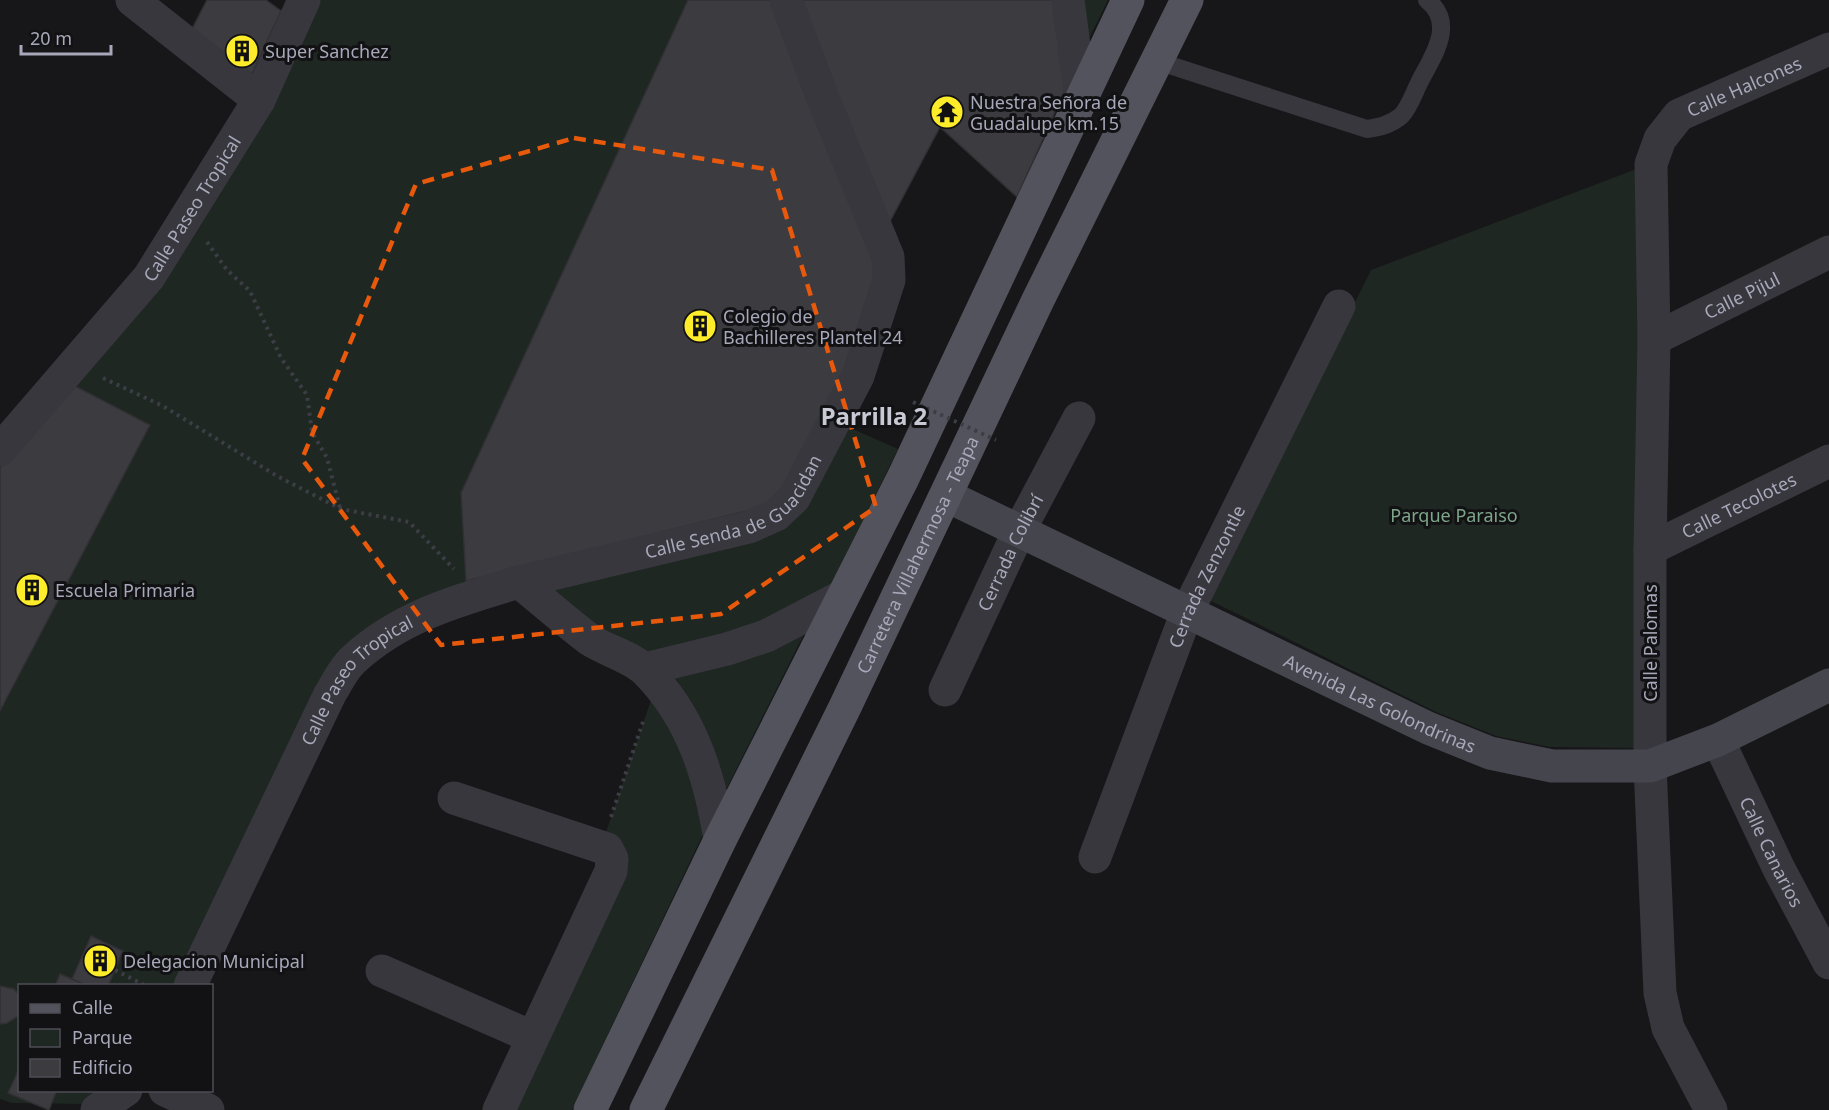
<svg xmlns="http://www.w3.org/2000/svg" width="1829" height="1110" font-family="'Noto Sans',sans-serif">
	<rect width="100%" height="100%" fill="#171618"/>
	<path fill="#1e2721" d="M318 0H688L461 493 466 581 368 631 174 985 20 986V1090L103 1091 83 1104 12 1103 0 1099V711L149 425 71 384Z
		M1077 0H1108L1085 47Z
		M1639 168 1638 748 1550 747 1496 736 1436 712 1207 599 1371 270Z
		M844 425 898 449 827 595 764 625 646 657 596 630 544 587Z
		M807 628 724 794 664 676Z
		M652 697 671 719 706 828 572 1110H511L622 875 605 835Z"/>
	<path fill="#3c3b40" stroke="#313034" stroke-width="1.5" d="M207 0H266L281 11 252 74 192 29Z
		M688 0H776L875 258 877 279 847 372 782 490 770 505 466 581 461 493Z
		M798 0H1057L1068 83 1017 197 940 127 887 227Z
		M71 384 150 425 0 711V468Z
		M91 936 123 951 108 986H88L72 979Z
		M60 974 72 979 88 986H55Z
		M0 986 14 989 20 996V1015L7 1023 0 1024Z
		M20 1067V1090H57L49 1110 8 1093Z"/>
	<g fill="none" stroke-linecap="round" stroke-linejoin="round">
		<path stroke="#3d3d45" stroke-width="4" stroke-dasharray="3 4.5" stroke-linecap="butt" d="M207 242 227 270 250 291 281 358 307 395 312 432 327 458 340 508
			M103 378 163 406 277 476 341 509 409 522 454 569
			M611 817 644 719
			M115 970 146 986"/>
		<path stroke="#38373e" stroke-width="18" d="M1157 61 1367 129C1380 127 1390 125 1401 116 1409 108 1414 93 1419 83 1432 57 1457 24 1427 0"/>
		<g stroke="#38373e" stroke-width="33">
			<path d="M132 0 259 100"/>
			<path d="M1068 0 1081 99"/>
			<path id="s1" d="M1654 339 1829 252"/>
			<path id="s2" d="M0 450 149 277 259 100 304 0"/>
			<path id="s3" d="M1650 549 1829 461"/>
			<path id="s4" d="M519 582 749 527 776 515 794 498 858 376 889 280 888 257 822 96 786 0"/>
			<path d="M645 669 727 649 766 636 843 596"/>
			<path id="s5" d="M945 690 1019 531 1079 418"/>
			<path id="s6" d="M1718 740 1779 869 1829 963"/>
			<path d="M454 798 607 849 612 859 611 871 499 1110"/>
			<path id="s7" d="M1095 857 1187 612 1339 306"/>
			<path d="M382 971 532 1037"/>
			<path id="s8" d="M190 986 330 694C337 683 343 669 353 660 400 616 459 600 519 582 543 601 566 622 590 640 607 651 632 657 646 671 692 717 710 777 720 840"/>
			<path d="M165 1090 208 1110"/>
			<path d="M97 1110 126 1090"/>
			<path id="s9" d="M1711 1110 1668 1028 1660 993 1650 766V549L1654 339 1651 164 1660 139 1679 115 1829 49"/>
		</g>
		<path stroke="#45454e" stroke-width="33" id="s10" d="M947 496 1428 728 1490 753 1552 766H1650L1718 740 1829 685"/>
		<g stroke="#53535d" stroke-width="33">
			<path d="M590 1110 720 840 903 478 1128 0"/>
			<path id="s11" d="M646 1110 845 707 1038 300 1187 0"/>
		</g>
		<path stroke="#3d3d45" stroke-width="4" stroke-dasharray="3 4.5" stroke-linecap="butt" d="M913 402 996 440"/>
	</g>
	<path fill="none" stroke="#e8590c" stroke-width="4.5" stroke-dasharray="12 8" stroke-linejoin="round" d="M574 138 772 170 876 507 721 614 441 645 302 459 416 184Z"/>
	<defs>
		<g id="building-disc" transform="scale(1.725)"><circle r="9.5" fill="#fdec2a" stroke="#121113"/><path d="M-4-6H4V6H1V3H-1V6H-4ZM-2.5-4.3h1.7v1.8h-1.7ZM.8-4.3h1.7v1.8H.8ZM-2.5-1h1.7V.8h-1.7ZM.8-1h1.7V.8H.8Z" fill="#111"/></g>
		<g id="temple-disc" transform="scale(1.725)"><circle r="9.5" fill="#fdec2a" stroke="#121113"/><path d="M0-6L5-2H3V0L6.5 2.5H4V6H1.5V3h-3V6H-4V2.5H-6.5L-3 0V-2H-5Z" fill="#111"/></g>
	</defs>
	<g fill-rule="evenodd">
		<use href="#building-disc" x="242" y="51"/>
		<use href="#temple-disc" x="947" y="112"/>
		<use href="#building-disc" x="700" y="326"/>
		<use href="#building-disc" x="32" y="590"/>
		<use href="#building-disc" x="100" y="961"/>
	</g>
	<g text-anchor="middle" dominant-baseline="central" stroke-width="6" stroke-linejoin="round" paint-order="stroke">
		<g font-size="18" fill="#a7a8b9" stroke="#121113" text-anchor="start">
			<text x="265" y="51">Super Sanchez</text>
			<text x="970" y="102">Nuestra Señora de<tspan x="970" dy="21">Guadalupe km.15</tspan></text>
			<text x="723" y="316">Colegio de<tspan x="723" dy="21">Bachilleres Plantel 24</tspan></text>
			<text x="55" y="590">Escuela Primaria</text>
			<text x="123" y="961">Delegacion Municipal</text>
		</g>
		<g font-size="18" fill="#a7a8b9" stroke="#121113">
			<text stroke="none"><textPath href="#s9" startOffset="1086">Calle Halcones</textPath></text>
			<text stroke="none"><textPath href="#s2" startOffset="309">Calle Paseo Tropical</textPath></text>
			<text stroke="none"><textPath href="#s1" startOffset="98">Calle Pijul</textPath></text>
			<text stroke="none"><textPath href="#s4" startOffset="234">Calle Senda de Guacidan</textPath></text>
			<text stroke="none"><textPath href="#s3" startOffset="99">Calle Tecolotes</textPath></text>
			<text stroke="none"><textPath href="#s5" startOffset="152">Cerrada Colibrí</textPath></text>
			<text stroke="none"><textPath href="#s11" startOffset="618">Carretera Villahermosa - Teapa</textPath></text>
			<text stroke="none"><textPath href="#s7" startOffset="302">Cerrada Zenzontle</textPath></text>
			<text transform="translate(1650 643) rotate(-90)">Calle Palomas</text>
			<text stroke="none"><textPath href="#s8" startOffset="352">Calle Paseo Tropical</textPath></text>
			<text stroke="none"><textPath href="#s10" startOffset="480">Avenida Las Golondrinas</textPath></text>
			<text stroke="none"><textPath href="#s6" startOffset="124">Calle Canarios</textPath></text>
		</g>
		<g font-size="18" fill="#7da58a" stroke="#121113">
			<text x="1454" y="515">Parque Paraiso</text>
		</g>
		<g font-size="24" font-weight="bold" fill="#c9c9d5" stroke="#121113">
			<text x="874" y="415">Parrilla 2</text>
		</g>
	</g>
	<rect x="18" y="984" width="195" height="108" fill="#121113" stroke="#4e4d55" stroke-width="1.5"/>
	<rect x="30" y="1004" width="30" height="9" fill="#53535d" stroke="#4e4d55" stroke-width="1.5"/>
	<text x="72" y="1014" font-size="18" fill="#a7a8b9">Calle</text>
	<rect x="30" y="1029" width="30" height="18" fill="#1e2721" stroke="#4e4d55" stroke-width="1.5"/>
	<text x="72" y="1044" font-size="18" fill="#a7a8b9">Parque</text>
	<rect x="30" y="1059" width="30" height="18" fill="#3c3b40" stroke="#4e4d55" stroke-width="1.5"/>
	<text x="72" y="1074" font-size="18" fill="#a7a8b9">Edificio</text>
	<path d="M21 45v9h90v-9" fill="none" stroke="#a7a8b9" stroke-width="3"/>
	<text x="30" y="45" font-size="18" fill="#a7a8b9" stroke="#121113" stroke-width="4.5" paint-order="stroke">20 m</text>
</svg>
